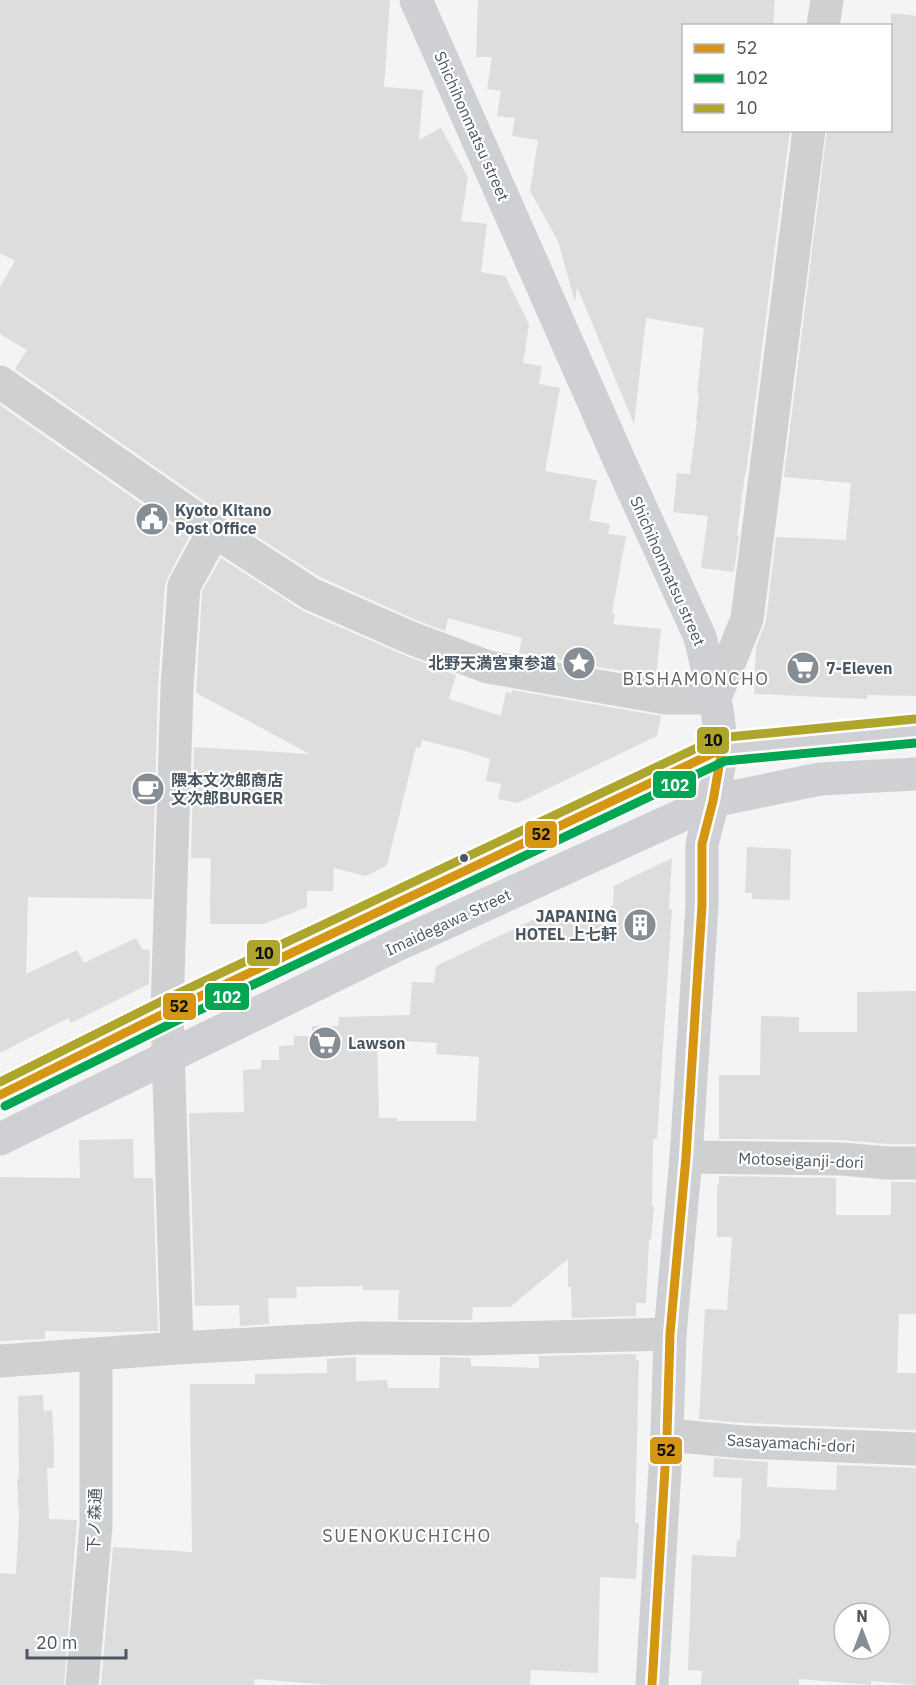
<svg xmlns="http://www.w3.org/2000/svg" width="916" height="1685" font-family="'IBM Plex Sans','Noto Sans JP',sans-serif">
	<rect width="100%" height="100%" fill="#f4f4f4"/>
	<path fill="#ddddde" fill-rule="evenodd" d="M0 0H390L384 87 423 90 419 140 441 128 468 177 461 221 487 224 481 272 505 276 529 324 523 363 542 366 539 384 560 388 545 471 597 480 589 520 610 524 608 534 626 536 612 613 615 614 613 624 661 629 656 677 519 653 522 638 448 618 445 631 418 621 320 577 224 515 15 369 27 350 0 334V287L15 261 0 253Z
		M478 0H775L773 26H684V130H790L746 474H745L737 535H739L734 572 701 568 708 516 673 512 677 473 690 474 697 419H696L699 393H697L704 328 646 318 634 424 577 287 575 302 558 241 530 191 538 140 512 136 515 118 497 116 501 91 487 89 492 57H476Z
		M891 13 916 16V696L867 695V699L754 694 756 647 766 621 776 537 846 540 851 483 784 477 827 130H891Z
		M0 405 189 537 168 577 165 585 158 687 152 899 28 897 26 974 77 950 84 963 136 938 142 949 150 950 149 984 71 1023 68 1018 0 1053Z
		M221 558 303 611 404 655 456 675 449 699 501 716 506 692 512 693V690L661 716 657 736 518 803 498 799 501 784 486 781 490 759 462 750 422 740 420 748 416 747 387 865 366 876 334 868 333 891H307V907L264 924H210V901L212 900H210L211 858H191L194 747 310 754 196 693 202 591Z
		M747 847 791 849 790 900 752 899V893H745Z
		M672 858 669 909H672L657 1139H653L652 1206H654L651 1240H649L646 1303H636V1316L572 1318 571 1287H568V1259L510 1307H473L472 1320H398L399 1290H363V1286L296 1287 297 1298H268L269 1324 240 1326 239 1305 195 1306 189 1113 244 1112 243 1070 261 1069V1060H279V1046L294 1045V1036H312V1026H338L339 1017 410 1015 412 982 434 983 436 966 549 912 611 916V905L613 906 614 886ZM377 1039 437 1043 436 1054 479 1057 476 1121H397V1118H379Z
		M916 991V1144H888L842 1140 719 1139V1075H760L761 1016 799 1017V1032H857V992Z
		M133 1139 134 1178H153L158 1331 114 1332 45 1331V1339L0 1341V1177L80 1178 79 1140Z
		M719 1176 836 1178V1215H891V1182H916V1314H899L897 1373H916V1430L744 1423 699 1419 705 1309 727 1310 732 1237H717V1185H719Z
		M636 1354V1360H639L635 1522 639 1523 636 1579 600 1577 598 1673 531 1670 530 1685H330L255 1679 254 1685H101L113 1547 192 1552 190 1384H255V1374L327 1373V1359L356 1357V1381L387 1380 388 1388H439L440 1357 471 1358V1366L539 1368V1356Z
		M43 1395 44 1411 52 1410 54 1445V1468H47L49 1519 77 1520 64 1685H0V1573L16 1574 19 1515 17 1479H19L18 1396Z
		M714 1458 768 1462 767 1487 836 1490 837 1465 916 1468V1685L871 1681V1685L799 1679V1685H701L702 1671 688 1670 692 1555 736 1557 737 1539 740 1540 742 1478 713 1477ZM844 1613H880V1649H844Z"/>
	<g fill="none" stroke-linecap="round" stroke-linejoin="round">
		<path stroke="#ced0d2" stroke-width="33" d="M823 26 827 0
			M0 382 214 531 311 594 411 638 488 667 666 698H715L747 619 809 130
			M686 1157 842 1159 887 1163H916
			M177 1348 167 1012 177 688 184 586 214 531
			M0 1361 177 1348 359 1338 469 1339 670 1334
			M667 1435 743 1442 916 1449
			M82 1685 96 1525V1354"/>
		<path stroke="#ced0d4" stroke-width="33" d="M416 0 620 462 700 637 717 709 722 749 713 801 702 844V905L686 1157 670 1334 667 1435 652 1685
			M0 1095 167 1012 722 749 916 731
			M0 1139 397 945 713 801 820 779 916 774"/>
		<g stroke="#fff" stroke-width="14">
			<path id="bus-1" d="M0 1095 167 1012 722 749
				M652 1685 667 1435 670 1334 686 1157 702 905V844L713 801 722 749"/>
		</g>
		<g stroke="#fff" stroke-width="14">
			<path id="bus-2" d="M5 1106 172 1023 725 761 916 743"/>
		</g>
		<g stroke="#fff" stroke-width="14">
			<path id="bus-3" d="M0 1082 162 1001 718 738 915 719"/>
		</g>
		<use href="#bus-1" stroke="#d49613" stroke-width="9"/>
		<use href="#bus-2" stroke="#00a651" stroke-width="9"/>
		<use href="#bus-3" stroke="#aea52c" stroke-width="9"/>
	</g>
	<defs>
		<g id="civic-disc" transform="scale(1.725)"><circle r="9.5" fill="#868d94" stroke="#fff"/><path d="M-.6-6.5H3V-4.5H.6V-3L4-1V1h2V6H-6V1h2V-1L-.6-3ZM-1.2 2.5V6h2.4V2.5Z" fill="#fff"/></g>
		<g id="sight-disc" transform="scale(1.725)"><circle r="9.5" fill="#868d94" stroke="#fff"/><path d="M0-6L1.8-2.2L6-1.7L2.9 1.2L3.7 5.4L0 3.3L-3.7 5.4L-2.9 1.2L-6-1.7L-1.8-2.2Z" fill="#fff"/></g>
		<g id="supermarket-disc" transform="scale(1.725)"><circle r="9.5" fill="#868d94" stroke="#fff"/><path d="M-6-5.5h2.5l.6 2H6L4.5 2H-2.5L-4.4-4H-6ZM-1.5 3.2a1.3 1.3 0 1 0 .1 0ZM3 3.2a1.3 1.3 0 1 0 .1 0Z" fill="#fff"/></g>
		<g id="cafe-disc" transform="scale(1.725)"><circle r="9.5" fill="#868d94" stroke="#fff"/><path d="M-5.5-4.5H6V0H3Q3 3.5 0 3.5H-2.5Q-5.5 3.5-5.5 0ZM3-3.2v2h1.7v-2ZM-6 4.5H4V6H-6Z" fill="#fff"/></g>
		<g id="building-disc" transform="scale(1.725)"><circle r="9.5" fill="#868d94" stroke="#fff"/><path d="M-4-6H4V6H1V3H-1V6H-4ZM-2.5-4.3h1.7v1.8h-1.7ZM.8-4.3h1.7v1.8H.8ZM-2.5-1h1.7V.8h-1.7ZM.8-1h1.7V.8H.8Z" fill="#fff"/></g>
	</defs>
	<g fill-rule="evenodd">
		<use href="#civic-disc" x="152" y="519"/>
		<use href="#sight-disc" x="579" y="663"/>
		<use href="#supermarket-disc" x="803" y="668"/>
		<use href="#cafe-disc" x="148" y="789"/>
		<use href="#building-disc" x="640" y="925"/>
		<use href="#supermarket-disc" x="325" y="1043"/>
	</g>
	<circle fill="#4a5661" stroke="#fff" stroke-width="2" cx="464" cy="858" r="5"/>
	<g text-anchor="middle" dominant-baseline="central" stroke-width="4.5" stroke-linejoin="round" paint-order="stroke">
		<g font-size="16" fill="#4a5661" stroke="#fff">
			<text transform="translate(472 126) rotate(66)">Shichihonmatsu street</text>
			<text transform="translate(668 571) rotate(66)">Shichihonmatsu street</text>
			<text transform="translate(448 922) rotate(-25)">Imaidegawa Street</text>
			<text transform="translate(801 1160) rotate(2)">Motoseiganji-dori</text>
			<text transform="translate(791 1443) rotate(3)">Sasayamachi-dori</text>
			<text transform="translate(94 1520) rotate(-88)">下ノ森通</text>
		</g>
		<g font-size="16" font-weight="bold" fill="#4a5661" stroke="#fff" text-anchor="start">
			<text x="175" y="510">Kyoto Kitano<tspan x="175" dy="18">Post Office</tspan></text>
			<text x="556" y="663" text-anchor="end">北野天満宮東参道</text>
			<text x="826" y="668">7-Eleven</text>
			<text x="171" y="780">隈本文次郎商店<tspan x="171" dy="18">文次郎BURGER</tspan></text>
			<text x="617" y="916" text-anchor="end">JAPANING<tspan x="617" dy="18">HOTEL 上七軒</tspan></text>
			<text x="348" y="1043">Lawson</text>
		</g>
		<g font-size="18" letter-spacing="1.5" fill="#5f6368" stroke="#fff">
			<text x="696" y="678">BISHAMONCHO</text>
			<text x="407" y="1535">SUENOKUCHICHO</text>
		</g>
	</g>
	<g stroke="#fff" stroke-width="2">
		<rect x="696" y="726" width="34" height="29" rx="6" fill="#aea52c"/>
		<rect x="652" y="770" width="45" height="29" rx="6" fill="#00a651"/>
		<rect x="524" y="820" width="34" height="29" rx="6" fill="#d49613"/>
		<rect x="246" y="939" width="35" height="28" rx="6" fill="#aea52c"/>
		<rect x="204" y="982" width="46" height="29" rx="6" fill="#00a651"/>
		<rect x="162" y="992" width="35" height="29" rx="6" fill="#d49613"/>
		<rect x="649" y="1436" width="34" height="29" rx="6" fill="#d49613"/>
	</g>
	<g font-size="16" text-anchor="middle" font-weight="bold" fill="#fff">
		<text x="675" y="791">102</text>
		<text x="227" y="1003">102</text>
	</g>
	<g font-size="16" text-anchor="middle" font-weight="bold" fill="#111">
		<text x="713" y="746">10</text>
		<text x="541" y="840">52</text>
		<text x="264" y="959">10</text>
		<text x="179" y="1012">52</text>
		<text x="666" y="1456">52</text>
	</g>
	<rect x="682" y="24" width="210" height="108" fill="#ffffff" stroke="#b7bbc0" stroke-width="1.5"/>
	<rect x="694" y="44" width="30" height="9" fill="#d49613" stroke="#b7bbc0" stroke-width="1.5"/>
	<text x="736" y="54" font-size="18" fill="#4a5661">52</text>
	<rect x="694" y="74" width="30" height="9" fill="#00a651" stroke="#b7bbc0" stroke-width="1.5"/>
	<text x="736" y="84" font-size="18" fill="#4a5661">102</text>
	<rect x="694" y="104" width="30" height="9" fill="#aea52c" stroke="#b7bbc0" stroke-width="1.5"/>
	<text x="736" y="114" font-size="18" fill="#4a5661">10</text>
	<g transform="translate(862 1631)"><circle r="28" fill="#ffffff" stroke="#b7bbc0" stroke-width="1.5"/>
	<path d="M0-4.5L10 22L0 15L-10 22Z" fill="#868d94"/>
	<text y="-9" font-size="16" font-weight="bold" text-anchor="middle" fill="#4a5661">N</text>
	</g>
	<path d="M27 1649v9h99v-9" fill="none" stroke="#4a5661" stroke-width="3"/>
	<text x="36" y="1649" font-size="18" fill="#4a5661" stroke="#ffffff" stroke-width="4.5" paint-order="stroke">20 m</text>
</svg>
